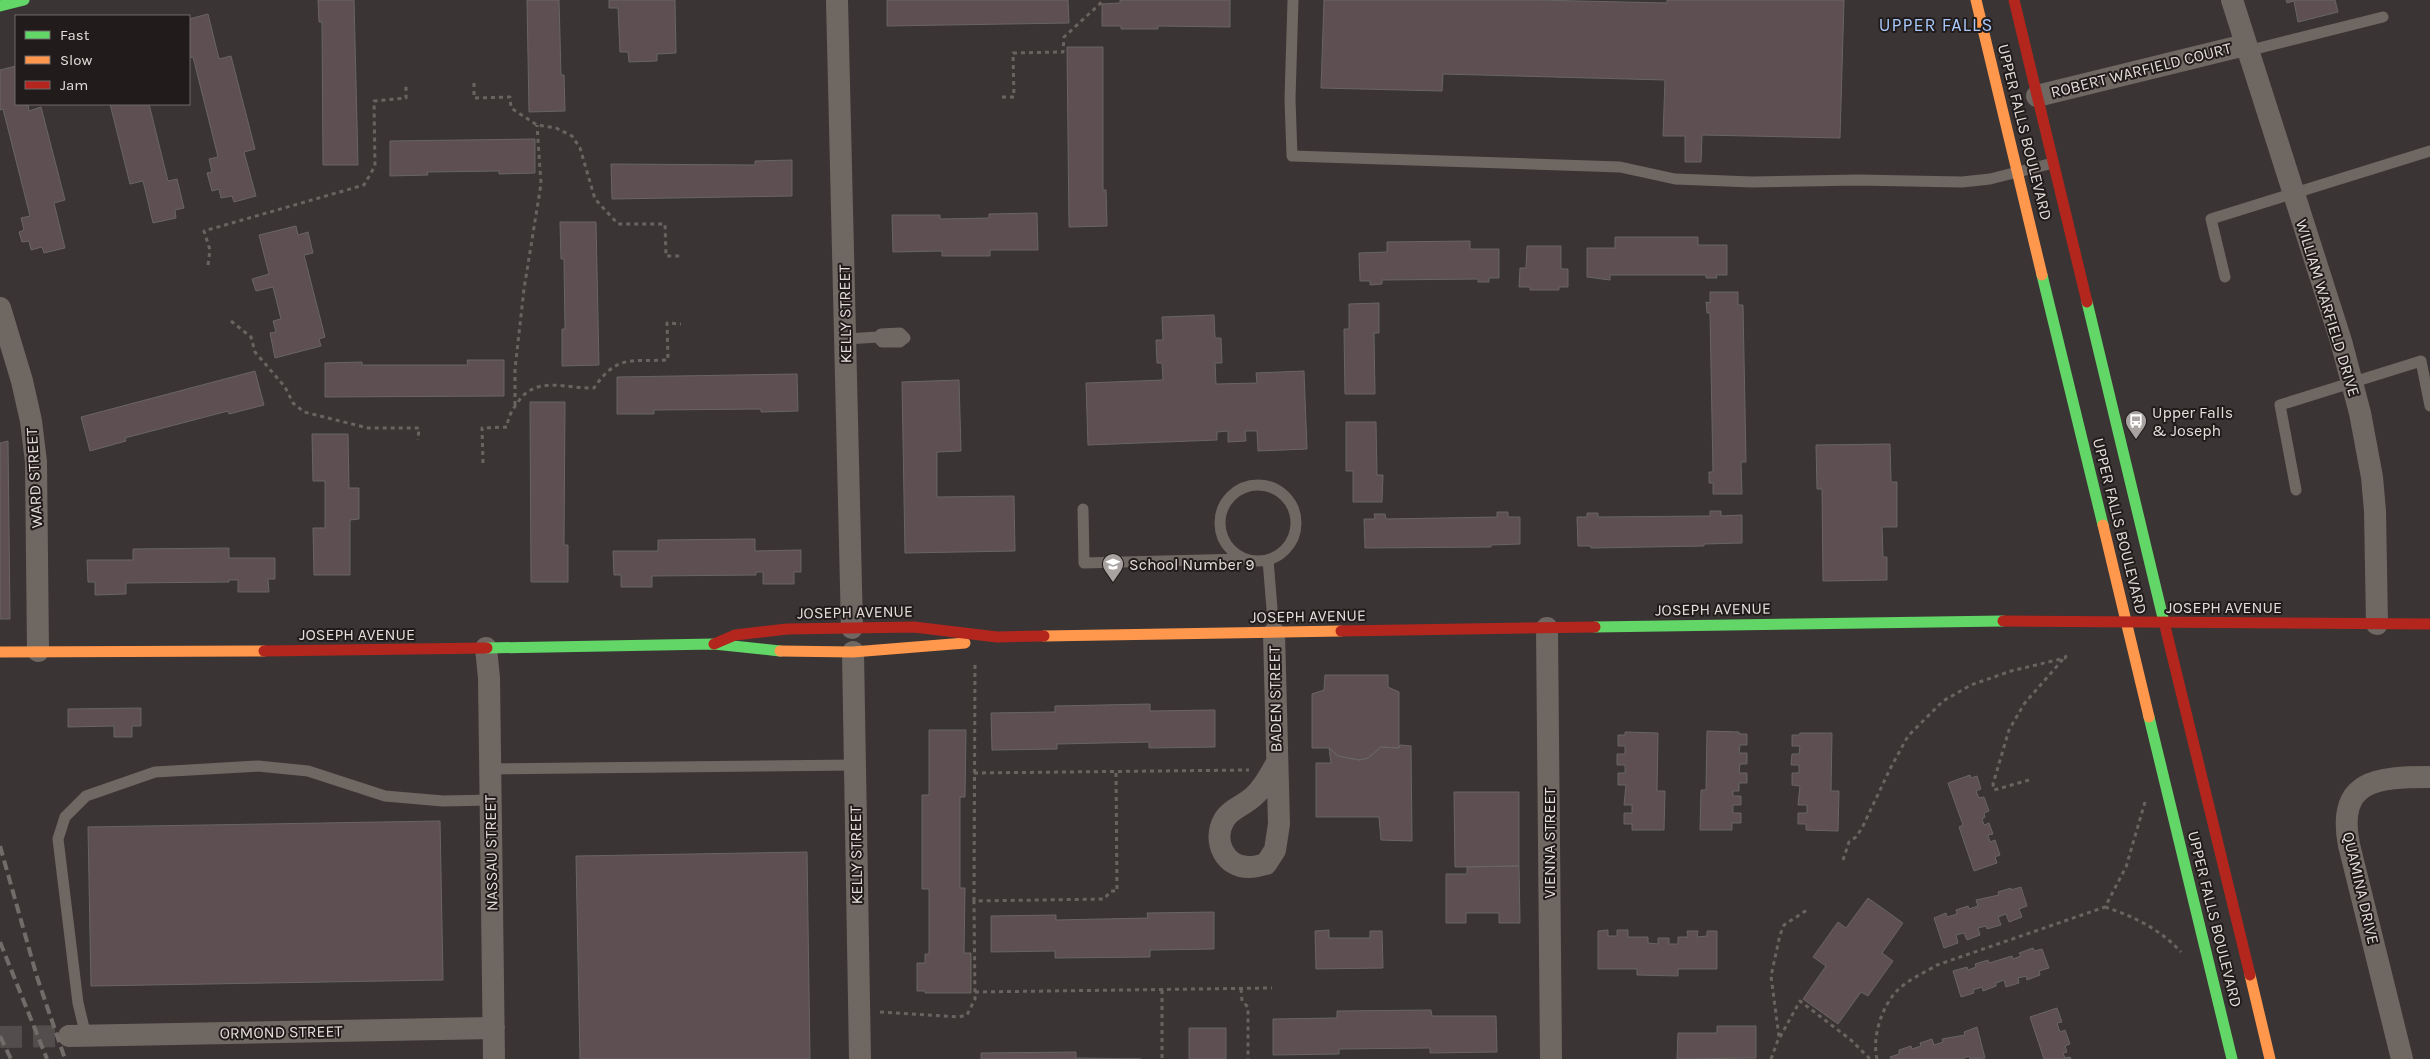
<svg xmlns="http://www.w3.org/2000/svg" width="2430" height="1059" font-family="Karla,sans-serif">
	<rect width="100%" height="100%" fill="#3a3534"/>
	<path fill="#5e5052" stroke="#696564" d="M318 0H354L358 165H323L322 22H319Z
		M527 0H559L561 75H564L565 111 529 112Z
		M609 0H675L676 53 657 54V61L629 62 628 52H620L618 8H609Z
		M887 0H1068L1069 23 887 26Z
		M1120 0H1230V27L1158 26V29H1121V26H1102V4L1120 3Z
		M1324 0H1536L1667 3V0H1844L1840 138 1702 135 1701 162H1685V136H1663L1665 80 1443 74 1442 91 1321 88Z
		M2286 0H2335L2338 12 2298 22 2294 1 2287 3Z
		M208 14 219 59 231 56 255 149 244 152 256 196 234 202 232 196 221 198 219 189 212 191 207 173 212 172 209 159 218 157 193 57 189 58V19Z
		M1067 47H1103V190H1106L1107 226 1069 227Z
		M16 66V104H28L29 111 41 107 65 200 54 203 65 248 44 253 42 247 31 250 29 241 22 242 19 232 24 230 21 218 30 216 3 109 0 110V70Z
		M110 104H149L168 181 177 179 184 208 175 210 176 218 153 223 143 181 130 184Z
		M535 139V173L499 174V171L427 172 428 175 390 176V141Z
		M792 160V196L612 199 611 164 755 165V161Z
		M1037 213 1038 250H990V256H942V251L893 252 892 215H940V219L989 218V214Z
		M560 222H596L599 365 562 366V329H565L564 259H561Z
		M296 226 298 235 308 232 313 253 304 255 325 337 319 339 321 346 275 358 270 333 276 332 273 321 281 319 273 287 256 291 252 279 269 274 259 235Z
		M1615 237H1698V245H1727V275H1716L1717 278H1706V275H1610V280L1587 277V248H1615Z
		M1470 241V249H1499V278H1489V282H1478V279L1382 280V284L1370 285V281H1360L1359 253 1387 252V242Z
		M1527 246H1561V269H1568V287H1559V290H1530V287H1519L1520 268H1526Z
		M1710 292H1738V305H1743L1746 462H1741L1742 494H1713V483H1709V472H1713L1710 313H1707L1706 302 1710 303Z
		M1379 303V333H1374L1375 394H1345L1344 329H1349V304Z
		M1214 315 1215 338H1221L1222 363H1215L1216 384 1257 383 1256 373 1304 371 1307 449 1258 451 1257 431H1245L1246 441 1228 442V431L1217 432V440L1088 445 1086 383 1163 380 1162 363H1157L1156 340H1163L1162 317Z
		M467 360H504V396L325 397V363L362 362V365H468Z
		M255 371 264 405 229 414 228 411 125 438 126 441 90 451 81 417Z
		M797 374 798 411 761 412V409L654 410V414H617V377Z
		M959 380 961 451 937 452V497L1014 496 1015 551 905 553 902 382Z
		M530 402H565L564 545H568V582H531Z
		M1346 422H1376L1377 475H1383L1382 502H1353V471H1346Z
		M312 434H348L349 488H359V519L350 520V575H314L313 528H325V481H313Z
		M8 441 10 619H0V443Z
		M1890 444 1891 482H1897V527H1882L1883 557H1887V580L1823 581 1822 489H1817L1816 445Z
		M1710 511H1721V516L1742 515V543L1704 544V546L1591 548V546H1578L1577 517H1587V513H1598V517L1710 516Z
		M1497 512H1508V517H1520V544L1491 545V547L1365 548 1364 519H1375L1374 514H1385L1386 519 1497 517Z
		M755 539V551L801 550V572H794V584H763V572H756V575L652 576V587H621V575H614L613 551H658V540Z
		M229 548V558H275V579H268L269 592H238V580H229V582L126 583V594L95 595V582H88L87 560H133V549Z
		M1325 675H1388V687L1399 692V748L1381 747 1368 758 1359 760 1338 756 1329 748H1312V694L1324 690Z
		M1150 704V711L1215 710V747L1149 748V742L1057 744V749L992 750 991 713 1055 712V706Z
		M141 708V726H132V737H114V726L68 727V709Z
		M929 730H966L965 797H960V888H965L964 953H971V993H925V991H917V963H925V954H929V889H922V795H929Z
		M1707 731 1739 732V734H1747V745H1740L1739 753H1747V764H1740L1739 773H1747V783H1739V791H1733V796H1741V805H1733V813H1741V823H1732V830H1700L1701 790H1706Z
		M1625 732 1658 733 1657 791H1665L1664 830H1632V824H1624V813H1632V805H1624L1626 785H1618V773H1625V765H1617V754H1625V746H1618V735H1625Z
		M1800 733H1832L1831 791H1839L1838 831 1806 830V824H1798V813H1807V805H1798L1800 786 1792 785V773H1799V765H1791L1792 754H1799L1800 746H1792V735H1799Z
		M1400 745 1411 746 1412 841 1381 840 1379 817H1316V763H1331L1329 748 1338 756 1359 760 1368 758 1381 747 1399 748Z
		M1970 775 1971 778 1977 776 1981 789 1976 791 1979 798 1984 797 1989 811 1984 813 1985 817 1982 819 1984 825 1989 823 1993 834 1988 835 1990 842 1995 840 2000 855 1995 857 1997 863 1974 871 1959 827 1963 825 1948 783Z
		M1454 792H1519V866L1455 867Z
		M440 821 443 980 91 986 88 827Z
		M807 852 810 1059H580L576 856Z
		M1519 866 1520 923H1499V913H1466V923H1446V874H1467V867Z
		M2021 887 2027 906 2019 909 2022 917 2009 922 2006 914 1998 917 2001 925 1987 929 1986 926 1978 928 1980 935 1967 940 1964 933 1956 935 1958 943 1944 948 1934 918 1946 913 1947 917 1957 914 1956 910 1968 906 1969 909 1978 906 1976 900 1999 895 1998 892 2011 888V890Z
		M1868 898 1903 923 1882 953 1893 961 1868 996 1861 992 1838 1024 1803 999 1826 966 1813 957 1838 922 1846 928Z
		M1214 912V949L1150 950V957L1055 958V951L991 952V916L1056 915V920L1148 918 1147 913Z
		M1329 930V938H1370V931H1382L1383 968 1316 969 1315 931Z
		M1608 930V936H1617V930H1628V937H1648V943L1658 944V938H1669V944H1678V937H1688L1687 931H1698L1697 937 1707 936V931H1717V969H1678V976L1637 975V969H1598V931Z
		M2033 948 2034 951 2042 949 2049 968 2039 971 2040 975 2027 980 2026 976 2018 978 2019 983 2006 987 2004 980 1996 983V986L1983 991 1982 987 1973 990 1974 993 1961 997 1953 971 1967 967 1968 970 1976 967 1975 964 1988 960 1989 963 2012 956 2013 959 2021 956 2019 953Z
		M2057 1008 2062 1022 2057 1023 2060 1032 2065 1030 2070 1044 2065 1046 2067 1052 2063 1053 2065 1058 2070 1057 2071 1059H2044L2030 1017Z
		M1431 1010 1432 1016H1496L1497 1052 1430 1053V1048L1339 1049V1054L1273 1055V1019L1337 1018V1011Z
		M1717 1026H1756V1058L1677 1059 1678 1033H1717Z
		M1977 1027 1985 1058 1970 1059 1969 1056 1962 1059H1891L1890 1057 1899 1054V1050L1911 1046 1912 1049 1921 1046 1920 1043 1932 1039 1934 1045 1943 1042 1942 1039 1965 1035 1964 1032Z
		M1189 1028H1226V1059H1189Z
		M1076 1052V1058L1141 1059H981V1053Z"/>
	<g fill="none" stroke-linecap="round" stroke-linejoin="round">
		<path stroke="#534e4d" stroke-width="22" stroke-dasharray="22 11" stroke-linecap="butt" d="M0 1037 69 1036"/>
		<path stroke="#6a6460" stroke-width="3" stroke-dasharray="4 4" stroke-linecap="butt" d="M474 83V98L510 97 511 108 537 125 556 128 572 136 580 148 595 199 618 224H665L666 256H680
			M1002 97H1014L1013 53 1063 52 1064 37 1104 0
			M208 265 210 250 204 231 364 185 375 166 374 101 406 98V86
			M231 321 251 337 255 352 285 387 293 403 304 412 368 428H419L418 440
			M515 405V369L524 289 541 184 537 125
			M483 463 482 428 507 427C508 417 512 410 518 402 536 375 566 389 594 388 617 354 631 362 668 360L667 323 681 324
			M974 773 1249 770
			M2029 780 1994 790 1993 784 2009 730 2024 704 2064 658
			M1843 860 1849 842 1856 837 1862 828 1891 767 1908 736 1943 701 1971 685 2011 671 2065 658 2067 654
			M974 901 975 664
			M2105 907C2133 916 2160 929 2181 952
			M1241 989 1242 1001 1248 1007V1059
			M1162 990V1059
			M975 992 1272 988
			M880 1012 959 1017 967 1015 975 999 974 901 1104 899 1111 891H1117L1116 771
			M1780 1037 1800 1001 1851 1040 1870 1059
			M1771 1059 1779 1037 1771 976 1780 935 1784 925 1807 910
			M1877 1059C1872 1038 1881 1009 1895 993 1905 981 1924 973 1937 965L2105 907 2126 867 2145 802"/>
		<path stroke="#6f6762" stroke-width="11" d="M1293 0 1290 99 1292 156 1620 167 1675 179 1752 182 1858 180 1962 182 1990 179 2053 163
			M2247 51 2383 17
			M2225 277 2211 219 2430 151
			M846 339 878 337 881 334 900 333 905 338 900 342H882L878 337
			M1220 523a38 38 0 1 1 76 0a38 38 0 1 1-76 0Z
			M2296 490 2280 405 2421 361 2430 406
			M1083 509 1084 563 1243 559
			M1268 560 1274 633
			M490 769 855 765
			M86 1036 78 1003 58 839 65 817 86 796 155 772 258 766 308 771 385 796 443 801 491 800"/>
		<path stroke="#6f6762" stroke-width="22" d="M837 0 852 628
			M2232 0 2341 341 2360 413 2372 477 2375 511 2377 624
			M2037 96 2245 45
			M0 308 22 381 31 421 36 462 38 651
			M1547 628 1551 1059
			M1274 633 1279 824 1275 850 1266 864C1261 865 1255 867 1250 867 1225 868 1212 841 1224 820 1230 809 1245 805 1254 796 1264 787 1270 775 1276 764
			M486 648 489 678 494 1059
			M853 652 860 1059
			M69 1036 494 1028
			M2402 1059 2349 845C2336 779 2378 777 2430 777"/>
		<path stroke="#63d668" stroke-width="11" d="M0 6 24 0
			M2042 275 2103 525
			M2087 302 2164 622
			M1595 627 2003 621
			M487 648 714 644 780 651
			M2149 717 2232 1059"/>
		<path stroke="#ff974d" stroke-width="11" d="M1976 0 2042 275
			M2103 525 2149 717
			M1044 636 1341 631
			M780 651 853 652 965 643
			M0 652 264 651
			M2250 975 2270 1059"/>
		<path stroke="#b3261e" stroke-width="11" d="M2014 0 2087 302
			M2003 621 2430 624
			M2164 622 2250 975
			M1341 631 1595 627
			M714 644 735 635 787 629 914 627 997 637 1044 636
			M264 651 487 648"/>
		<path stroke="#716c69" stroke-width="4" stroke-dasharray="10 5" stroke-linecap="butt" d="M0 846 37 977 65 1059
			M0 942 47 1059
			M0 1036 11 1059"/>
	</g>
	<defs>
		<g id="bus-pin" transform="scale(1.125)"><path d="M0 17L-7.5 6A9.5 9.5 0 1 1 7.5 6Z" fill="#a8a2a1" stroke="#211c1b"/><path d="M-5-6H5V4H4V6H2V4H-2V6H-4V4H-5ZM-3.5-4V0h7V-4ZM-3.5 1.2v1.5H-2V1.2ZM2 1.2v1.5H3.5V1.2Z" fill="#fff"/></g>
		<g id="school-pin" transform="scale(1.125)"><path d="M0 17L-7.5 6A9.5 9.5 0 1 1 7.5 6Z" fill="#a8a2a1" stroke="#211c1b"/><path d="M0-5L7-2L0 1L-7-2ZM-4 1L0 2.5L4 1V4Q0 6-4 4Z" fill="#fff"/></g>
	</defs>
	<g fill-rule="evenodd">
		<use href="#bus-pin" x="2136" y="421"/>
		<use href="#school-pin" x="1113" y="564"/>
	</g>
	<g text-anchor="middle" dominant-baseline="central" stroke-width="4" stroke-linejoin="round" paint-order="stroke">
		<g font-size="16" fill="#e3dddc" stroke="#211c1b">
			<text transform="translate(2141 70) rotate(-14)">ROBERT WARFIELD COURT</text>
			<text transform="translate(2025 132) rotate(76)">UPPER FALLS BOULEVARD</text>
			<text transform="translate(2328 308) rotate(73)">WILLIAM WARFIELD DRIVE</text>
			<text transform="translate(845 314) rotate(-91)">KELLY STREET</text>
			<text transform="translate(34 478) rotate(-93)">WARD STREET</text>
			<text transform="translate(2120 526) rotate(76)">UPPER FALLS BOULEVARD</text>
			<text x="2224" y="607">JOSEPH AVENUE</text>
			<text transform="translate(1713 609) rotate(-1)">JOSEPH AVENUE</text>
			<text transform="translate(855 612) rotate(-1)">JOSEPH AVENUE</text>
			<text transform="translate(1308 616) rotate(-1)">JOSEPH AVENUE</text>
			<text x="357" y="634">JOSEPH AVENUE</text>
			<text transform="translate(1275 699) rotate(-91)">BADEN STREET</text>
			<text transform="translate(1549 843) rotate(-90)">VIENNA STREET</text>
			<text transform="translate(491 853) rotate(-91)">NASSAU STREET</text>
			<text transform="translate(856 855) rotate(-91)">KELLY STREET</text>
			<text transform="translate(2361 888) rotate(77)">QUAMINA DRIVE</text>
			<text transform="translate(2215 919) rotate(76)">UPPER FALLS BOULEVARD</text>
			<text transform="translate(281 1032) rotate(-1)">ORMOND STREET</text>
		</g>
		<g font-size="16" fill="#e3dddc" stroke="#211c1b" text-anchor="start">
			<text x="2152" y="412">Upper Falls<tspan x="2152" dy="18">&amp; Joseph</tspan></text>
			<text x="1129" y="564">School Number 9</text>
		</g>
		<g font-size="18" letter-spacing="1" fill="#a8c9fc" stroke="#211c1b">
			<text x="1936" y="25">UPPER FALLS</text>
		</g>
	</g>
	<rect x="15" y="15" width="175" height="90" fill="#211c1b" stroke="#6f6968"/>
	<rect x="25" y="31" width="25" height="8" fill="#63d668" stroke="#6f6968"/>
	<text x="60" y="40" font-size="15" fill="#e3dddc">Fast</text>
	<rect x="25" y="56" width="25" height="8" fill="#ff974d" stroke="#6f6968"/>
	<text x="60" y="65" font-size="15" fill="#e3dddc">Slow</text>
	<rect x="25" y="81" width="25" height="8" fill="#b3261e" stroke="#6f6968"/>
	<text x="60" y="90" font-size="15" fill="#e3dddc">Jam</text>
</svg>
